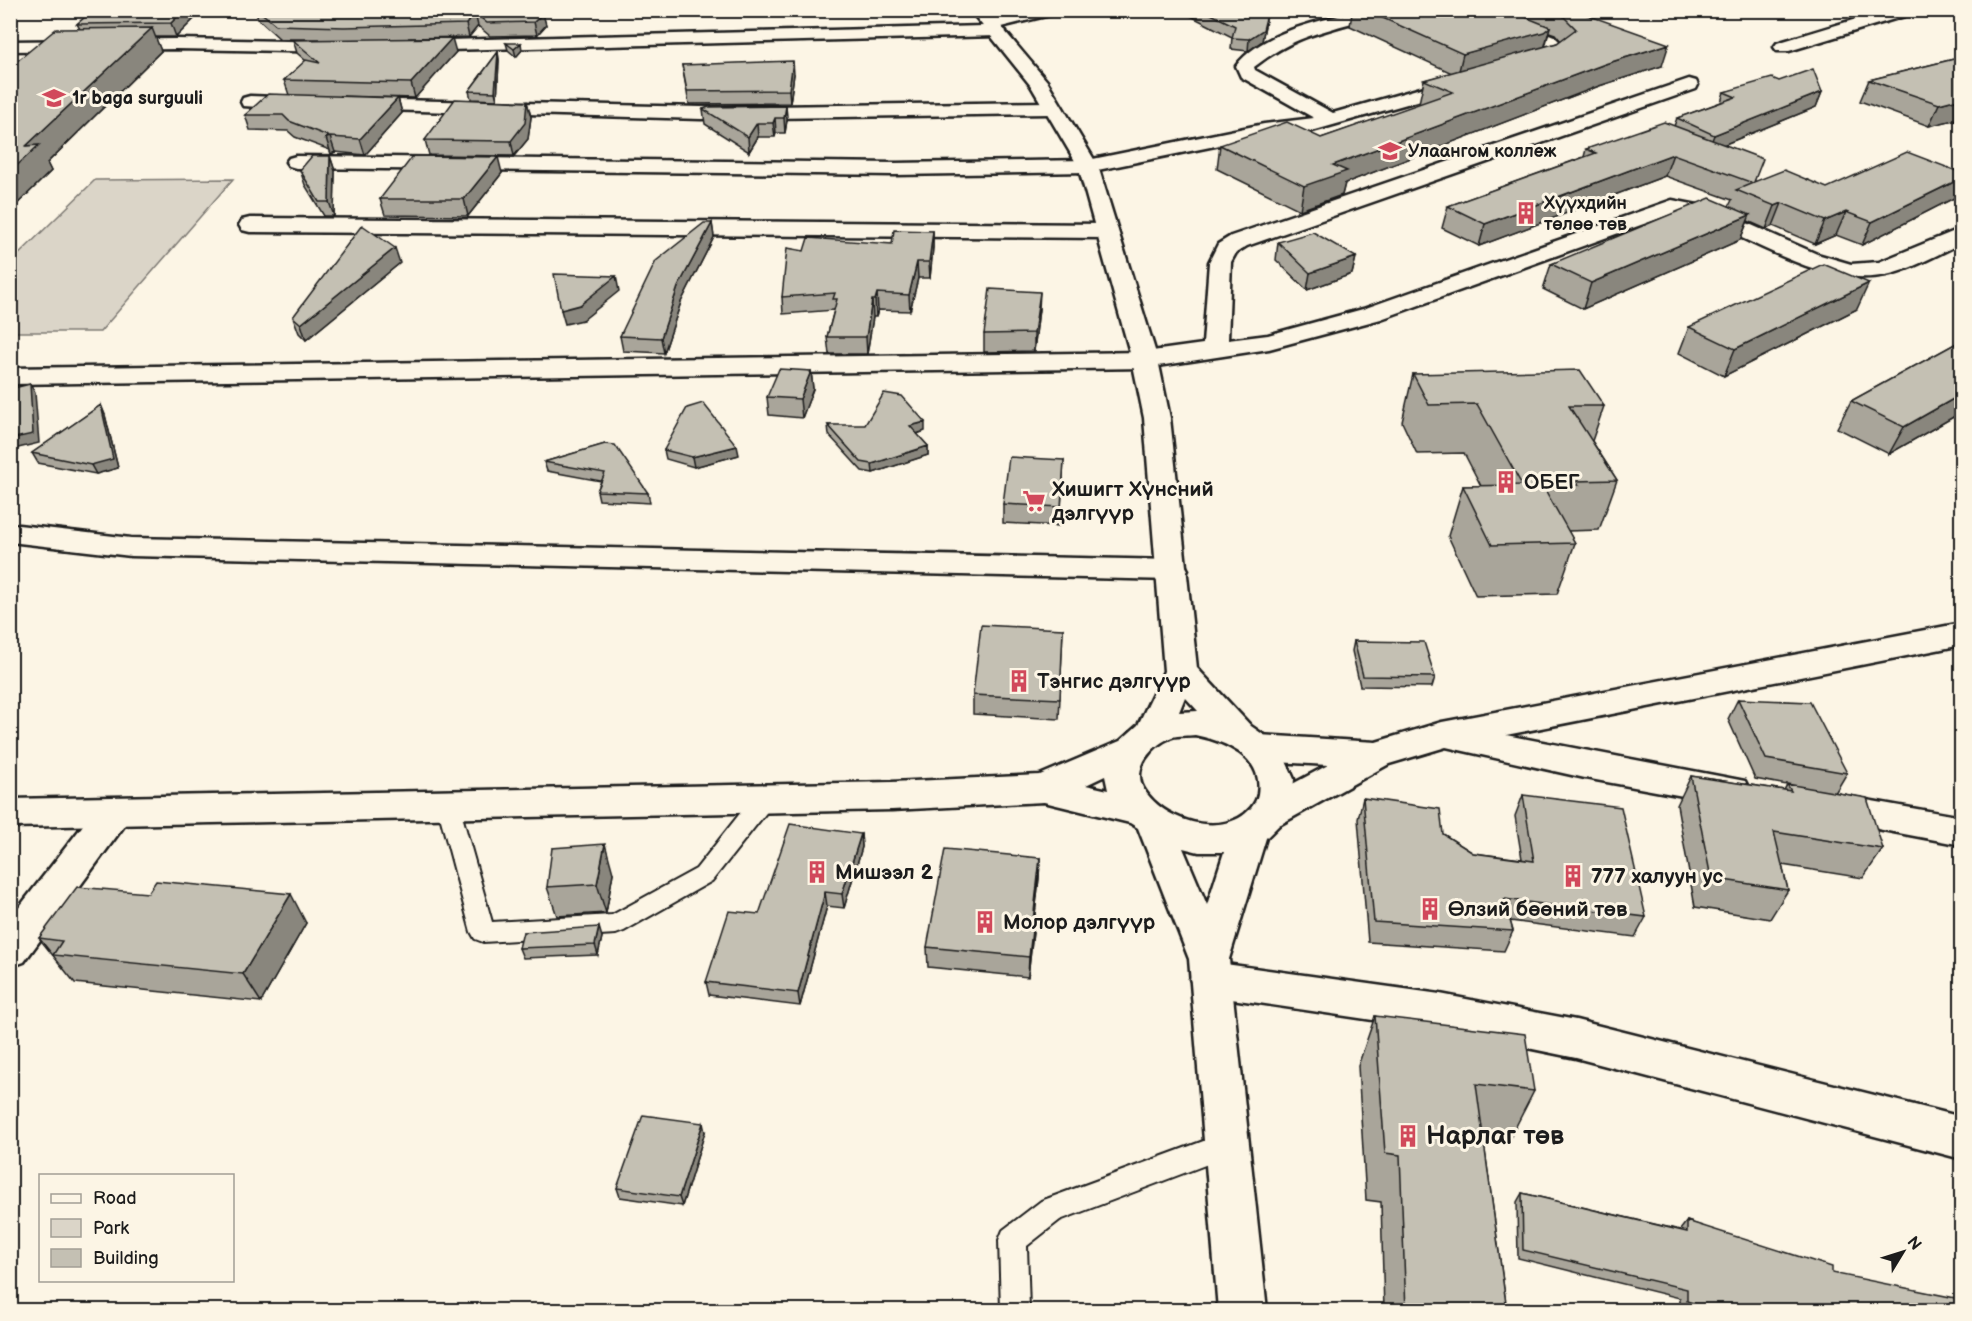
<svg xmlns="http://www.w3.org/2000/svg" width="1972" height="1321" font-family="'Balsamiq Sans',sans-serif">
	<rect width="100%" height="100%" fill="#fcf5e5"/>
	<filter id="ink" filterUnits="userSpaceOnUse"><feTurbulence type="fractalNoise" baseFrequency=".0167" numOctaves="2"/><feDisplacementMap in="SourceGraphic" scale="12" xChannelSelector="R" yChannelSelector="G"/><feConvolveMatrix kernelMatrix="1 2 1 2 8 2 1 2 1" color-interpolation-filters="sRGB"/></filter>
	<g filter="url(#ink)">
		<path fill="#dbd5c8" stroke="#7c7872" stroke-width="1.5" d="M233 179 100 332H11V262L95 180Z"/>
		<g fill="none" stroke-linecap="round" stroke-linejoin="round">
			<g stroke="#1c1c1c" stroke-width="4">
				<path id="lane" d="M765 790 773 792 776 798 773 804 712 881 624 931 616 934 483 942 475 939 471 932 437 805 440 799 448 797 456 799 459 805 492 922 612 915 696 869 757 792Z
					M1228 1132 1237 1135 1241 1144 1237 1153 1060 1220 1027 1246 1029 1310H1001L999 1240 1003 1230 1041 1201Z"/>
			</g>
			<g stroke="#1c1c1c" stroke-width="5">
				<path id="street" d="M1025 10H1056L1054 14 1001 27 1006 31 1003 35 997 36 408 51 402 50 399 46 402 42 408 41 984 26 983 24 985 20Z
					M1465 10H1489L1554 36 1568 50C1558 63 1533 73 1518 69L1515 65C1522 57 1538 56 1548 49L1542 44 1467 14Z
					M1886 10H1913L1911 14 1789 51H1777L1774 47 1777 43Z
					M1346 14 1352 15 1354 19 1352 23C1312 34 1287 41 1254 67L1255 70 1333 113 1463 76 1470 78 1472 82 1470 86 1305 133 1264 136 1088 172 894 175 296 168 289 166 286 162 289 158 296 156 894 163 1088 160 1264 124 1314 118 1241 77 1236 66C1258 35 1311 23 1346 14Z
					M176 39 338 42 344 43 347 47 344 51 338 52 176 49 10 51V41Z
					M1689 79 1696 81 1698 85 1696 89 1247 246 1236 253 1231 262 1228 340 1268 335 1363 309 1672 200 1713 208 1817 254 1851 264 1879 262 1962 228V243C1938 254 1911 270 1886 275 1814 290 1742 227 1674 213L1381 319 1269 349 1145 368 10 384V368L1145 352 1203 344 1209 262 1218 244 1231 236Z
					M250 96 303 98 310 100 313 104 310 108 303 110 243 106 241 102 243 98Z
					M354 99 701 107 1051 102 1058 104 1061 108 1058 112 1051 114 701 119 347 109 344 105 347 101Z
					M250 218 1107 224 1115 226 1118 231 1115 236 1107 238 250 232 242 230 239 225 242 220Z
					M10 524 131 538 1173 560 1184 563 1188 570 1184 577 1173 580 131 556 10 542Z
					M1962 623V645L1506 735 1745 781 1750 791 1745 801 1732 805 1585 778 1446 747 1389 764 1281 824 1268 828 1255 824 1250 814 1255 804 1328 765 1259 761 1247 757 1241 748 1247 739 1259 735 1376 742 1442 722Z
					M1827 793 1962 817V845L1814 817 1809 807 1814 797Z
					M114 798 127 802 132 812 127 822 24 962 10 967V919L101 802Z
					M1211 962 1440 994 1576 1020 1962 1117V1159L1576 1058 1440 1030 1211 996 1196 991 1190 979 1196 967Z"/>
			</g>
			<g stroke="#1c1c1c" stroke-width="5">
				<path id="secondary" d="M970 10H987L1047 81 1098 166 1158 360 1170 418 1197 668 1251 726 1271 740 1285 759 1294 779 1292 802 1281 823 1266 838 1229 959 1267 1310H1218L1189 959 1138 828 1130 823 1044 802 892 810 10 827V799L892 782 1040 775 1120 741 1138 725 1164 671 1144 418 1132 360 1078 166 1031 86ZM1185 697 1198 711 1179 712ZM1195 735C1224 741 1264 756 1258 794 1256 804 1248 813 1239 818 1209 834 1163 818 1145 791 1130 769 1152 745 1172 737 1179 735 1188 736 1195 735ZM1105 776 1108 790 1086 785ZM1183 848 1199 852H1224L1207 905Z"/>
			</g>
			<use href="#lane" fill="#fcf5e5" fill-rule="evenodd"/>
			<use href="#street" fill="#fcf5e5" fill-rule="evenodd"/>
			<use href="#secondary" fill="#fcf5e5" fill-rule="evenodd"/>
		</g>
		<path fill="#a9a59a" stroke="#1c1c1c" stroke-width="1.5" fill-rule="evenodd" d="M93 10H203L176 37H155L161 51 47 163 51 171 10 211 80 29 77 24Z
			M255 10H541L546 25 537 35 490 36 478 26 469 37 408 38 456 52 415 98 339 96 398 98 402 113 365 155 335 152 331 154 330 150 295 137 288 131 250 130 245 115 289 95 284 80 306 61 297 53 293 40 319 39H280L258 19Z
			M1179 10H1268L1262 41 1248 51 1231 49 1232 37Z
			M1316 10H1600L1586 15 1662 66 1599 86 1345 183 1342 195 1300 210 1217 169 1220 145 1321 138 1421 104 1419 103 1424 80 1452 73 1350 26 1352 13 1345 12 1328 16ZM1549 32 1555 34 1561 41 1557 43 1545 47Z
			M506 43 522 50 516 57 508 50Z
			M498 52 499 60 497 100 471 99 469 91Z
			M1962 57V118L1929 126 1860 101 1869 80Z
			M682 65 794 74 790 103 689 104Z
			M1779 81 1822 92 1816 107 1723 145 1754 182 1827 188 1962 173V187L1956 197 1862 245 1836 235 1815 244 1773 226 1766 229 1748 221 1740 240 1583 309 1543 289 1551 264 1729 206 1732 200 1665 176 1479 246 1442 228 1448 206 1584 157 1586 149 1674 126 1677 118 1721 102 1724 92Z
			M527 102 531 117 528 139 514 156 429 155 425 140Z
			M786 106 787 120 785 133H776L775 137H758L749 152 705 124 703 109Z
			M330 156 335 171 334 216H324L305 185 300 170Z
			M502 173 468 216 385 215 380 199Z
			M712 223 714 237 681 302 664 353 623 351 620 336Z
			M933 231V247L930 278H918L910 311 878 310 876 317H873L867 354H829L827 337 834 310 783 314 782 297 804 251 892 244Z
			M1278 242 1356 257 1352 274 1307 290 1276 260Z
			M400 263 306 340 299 333 293 317Z
			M1039 309 1034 351 984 352V334Z
			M1857 309 1724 376 1679 353 1689 327Z
			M1962 340V412L1889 454 1837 428 1851 401Z
			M811 371 813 389 802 418 769 415 767 397Z
			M1413 374 1604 406 1592 441 1617 480 1599 530 1568 531 1575 543 1557 594 1476 596 1448 536 1463 486H1481L1464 453 1417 454 1402 422Z
			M101 405 105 415 118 468 96 474 38 463 32 453Z
			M828 425 925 431 917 434 928 446V455L873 473 862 471 829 435Z
			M605 444 648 493 650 503 599 500 597 491 601 481 547 471 544 462Z
			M664 450 739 455 694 467 666 459Z
			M1064 460 1060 526 1003 523V504Z
			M1063 629 1059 719 973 714V695Z
			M1354 641 1435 677 1432 687 1360 686 1352 651Z
			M1738 699 1847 773 1835 793 1883 849 1863 878 1782 865 1788 890 1770 919 1695 907 1677 805 1691 776 1784 790 1787 785 1755 779 1728 719Z
			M1523 795 1646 917 1635 937 1510 921 1513 931 1504 951 1368 942 1358 819 1363 798 1443 834 1473 853 1522 859 1515 816Z
			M861 834 862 847 844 908 827 906 800 1006 709 995 706 982 759 914Z
			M1040 858 1039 878 1028 977 928 967 927 947Z
			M613 873 606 913 557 916 547 887Z
			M148 893 306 923 261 1002 75 983 39 938Z
			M602 937 598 955 523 958 519 948Z
			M1375 1016 1534 1091 1509 1140 1483 1136 1507 1311H1384L1381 1202 1366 1200 1358 1066Z
			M705 1132 682 1206 620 1197 617 1188Z
			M1522 1193 1680 1230 1687 1221 1832 1273 1958 1311H1682L1680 1310V1298L1518 1258 1517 1202Z"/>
		<path fill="#89867d" stroke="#1c1c1c" stroke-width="1.5" d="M184 10H203L176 37 171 23Z
			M1268 10 1262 41 1248 51 1249 39Z
			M1329 10H1346L1345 12 1328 16Z
			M1564 10H1600L1582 16 1576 29Z
			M475 13 478 26 469 37 466 24Z
			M543 13 546 25 537 35 534 22Z
			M1550 27 1544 49 1458 75 1463 54Z
			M152 28 161 51 47 163 51 171 10 211V172L26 146Z
			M452 38 456 52 415 98 411 83Z
			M521 43 522 50 516 57 514 49Z
			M1669 44 1662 66 1599 86 1345 183 1342 195 1300 210 1304 186 1333 165 1605 64Z
			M498 52 499 60 497 100 495 92Z
			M793 61 794 74 790 103 789 90Z
			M1822 92 1816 107 1708 151 1714 135Z
			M398 98 402 113 365 155 360 139Z
			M1962 98V118L1929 126 1939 104Z
			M527 102 531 117 528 139 514 156 511 141Z
			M786 106 787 120 785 133 784 118Z
			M775 118 776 133 775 137 773 123Z
			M757 123 758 137 749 152 748 137Z
			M330 137 335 152 331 154 326 138Z
			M1673 154 1665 176 1479 246 1485 224Z
			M330 156 335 171 334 216 329 202Z
			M498 157 502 173 468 216 464 199Z
			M1962 178V187L1956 197 1862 245 1872 222Z
			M1782 203 1773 226 1766 229 1775 206Z
			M1846 212 1836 235 1815 244 1825 221Z
			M1750 215 1740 240 1583 309 1591 283Z
			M712 223 714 237 681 302 664 353 661 338 678 287Z
			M933 231V247L930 278 929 262Z
			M395 248 400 263 306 340 301 324Z
			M1356 257 1352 274 1307 290 1310 273Z
			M917 262 918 278 910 311 909 295Z
			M616 276 619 291 583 320 565 324 561 310Z
			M1869 283 1857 309 1724 376 1735 349Z
			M1040 292 1039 309 1034 351V333Z
			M877 293 878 310 876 317 875 300Z
			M872 300 873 317 867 354 866 337Z
			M811 371 813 389 802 418 800 399Z
			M30 384 35 393 39 443 10 450V439Z
			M1962 394V412L1889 454 1904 427Z
			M101 405 105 415 118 468 96 474 91 465Z
			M925 422V431L910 436V426Z
			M737 446 739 455 694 467 692 457Z
			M928 446V455L873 473 872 464Z
			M861 834 862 847 844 908 842 894Z
			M605 844 613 873 606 913 597 884Z
			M1040 858 1039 878 1028 977 1029 957Z
			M825 892 827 906 800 1006 798 993Z
			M291 894 306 923 261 1002 243 974Z
			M599 927 602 937 598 955 595 945Z
			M703 1123 705 1132 682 1206 679 1197Z"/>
		<path fill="#c4c0b3" stroke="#1c1c1c" stroke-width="1.5" d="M93 10H184L171 23 77 24Z
			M258 10H541L543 13 534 22 487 23 475 13 466 24 344 27 276 25Z
			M1203 10H1268L1263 30 1249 39 1232 38 1235 26Z
			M1365 10H1508L1550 27 1544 32 1463 54Z
			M1554 10H1577L1576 11 1669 44 1605 64 1333 165 1347 171 1304 186 1220 145 1287 122 1321 138 1453 92 1424 80 1557 43 1576 29 1560 13Z
			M152 28 26 146 39 145 10 172V67L56 29Z
			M452 38 411 83 284 80 306 60 320 63 293 40Z
			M506 43H521L514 49Z
			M498 52 495 92 469 91Z
			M1962 57V98L1939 104 1869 80Z
			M793 61 789 90 687 91 682 65Z
			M1813 69 1822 92 1714 135 1677 118 1736 97 1724 92 1772 78 1779 81Z
			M268 94 398 98 360 139 330 137 326 138 328 136 289 121 283 115H245Z
			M455 99 527 102 525 123 511 141 425 140Z
			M786 106 784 118H775L773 123H757L748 137 703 109 709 107Z
			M1664 122 1763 159 1754 182 1784 170 1827 188 1907 152 1962 173V178L1872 222 1846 212 1825 221 1782 203 1775 206 1736 190 1753 183 1673 154 1485 224 1448 206 1596 153 1586 149Z
			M312 156H330L329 202H319L300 170Z
			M413 156 498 157 464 199H380Z
			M1710 198 1750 215 1591 283 1551 264Z
			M704 223H712L678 287 661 338 620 336 656 261Z
			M362 225 395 248 301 324 293 317Z
			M894 230 933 231 929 262H917L909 295 877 293 875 300H872L866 337H827L837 299H833L835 293 782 297 787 248 804 251 808 238 892 244Z
			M1313 232 1356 257 1310 273 1278 242Z
			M1823 264 1869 283 1735 349 1689 327Z
			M554 274 616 276 580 305 561 310Z
			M990 289 1040 292 1034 333 984 334Z
			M1962 340V394L1904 427 1851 401Z
			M779 369 811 371 800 399 767 397Z
			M1580 370 1604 406H1569L1617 480 1576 481 1579 485 1543 486 1575 543 1492 545 1463 486 1522 485 1477 404 1429 405 1413 374Z
			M30 384 33 434 10 439V389Z
			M884 393 902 396 925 422 910 426 928 446 872 464 861 462 828 425H865Z
			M703 403 737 446 692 457 664 450 687 408Z
			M101 405 113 459 91 465 32 453Z
			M605 444 615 445 648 493 597 491 605 473 544 462Z
			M1009 457 1064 460 1061 507 1003 504Z
			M981 625 1063 629 1060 699 973 695Z
			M1354 641 1424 642 1435 677 1363 676Z
			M1738 699 1810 702 1847 773 1766 759Z
			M1691 776 1791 791 1787 784 1867 798 1883 849 1774 832 1788 890 1711 878Z
			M1523 795 1621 807 1646 917 1504 899 1513 931 1374 922 1363 798 1440 809 1443 834 1473 853 1534 861Z
			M790 824 861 834 842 894 825 892 798 993 706 982 729 911 759 914Z
			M605 844 597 884 547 887 552 848Z
			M945 849 1040 858 1029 957 927 947Z
			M156 881 291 894 243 974 53 955 62 941 39 938 77 887 148 893Z
			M599 927 595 945 519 948 523 932Z
			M1375 1016 1525 1034 1534 1091 1476 1084 1507 1311H1406L1400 1155 1385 1153Z
			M643 1115 703 1123 679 1197 617 1188Z
			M1522 1193 1687 1232V1221L1832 1267V1273L1955 1298 1958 1311H1715L1687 1301V1289L1523 1250Z"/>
	</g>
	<defs>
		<g id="school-bare" transform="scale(1.8)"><path d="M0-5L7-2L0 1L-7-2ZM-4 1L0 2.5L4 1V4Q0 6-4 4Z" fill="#d1495b" stroke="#fcf5e5" stroke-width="2.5" paint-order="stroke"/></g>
		<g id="building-bare" transform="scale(1.8)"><path d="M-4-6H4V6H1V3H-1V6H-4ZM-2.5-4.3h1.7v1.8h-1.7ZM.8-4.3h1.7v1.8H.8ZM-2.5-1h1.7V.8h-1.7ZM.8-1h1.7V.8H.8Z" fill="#d1495b" stroke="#fcf5e5" stroke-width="2.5" paint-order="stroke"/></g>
		<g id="supermarket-bare" transform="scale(1.8)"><path d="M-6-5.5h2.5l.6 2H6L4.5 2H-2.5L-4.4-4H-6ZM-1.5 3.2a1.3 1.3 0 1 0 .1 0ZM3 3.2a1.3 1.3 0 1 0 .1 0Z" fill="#d1495b" stroke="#fcf5e5" stroke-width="2.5" paint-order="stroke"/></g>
	</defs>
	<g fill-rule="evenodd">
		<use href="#school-bare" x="54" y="98"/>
		<use href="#school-bare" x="1390" y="151"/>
		<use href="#building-bare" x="1526" y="213"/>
		<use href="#building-bare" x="1506" y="482"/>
		<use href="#supermarket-bare" x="1034" y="501"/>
		<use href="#building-bare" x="1019" y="681"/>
		<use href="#building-bare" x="817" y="872"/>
		<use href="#building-bare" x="1573" y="876"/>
		<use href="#building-bare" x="1430" y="909"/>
		<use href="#building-bare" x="985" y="922"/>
		<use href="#building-bare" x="1408" y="1136"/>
	</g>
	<g text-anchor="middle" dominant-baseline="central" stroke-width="6" stroke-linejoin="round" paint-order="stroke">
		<g font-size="18" font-weight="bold" fill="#1c1c1c" stroke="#fcf5e5" text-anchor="start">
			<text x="72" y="98">1r baga surguuli</text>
			<text x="1408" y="151">Улаангом коллеж</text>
			<text x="1544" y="203">Хүүхдийн<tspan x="1544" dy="21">төлөө төв</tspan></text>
		</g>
		<g font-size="21" font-weight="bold" fill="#1c1c1c" stroke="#fcf5e5" text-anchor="start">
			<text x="1524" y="482">ОБЕГ</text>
			<text x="1052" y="489">Хишигт Хүнсний<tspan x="1052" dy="24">дэлгүүр</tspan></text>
			<text x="1037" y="681">Тэнгис дэлгүүр</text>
			<text x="835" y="872">Мишээл 2</text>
			<text x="1591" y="876">777 халуун ус</text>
			<text x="1448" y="909">Өлзий бөөний төв</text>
			<text x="1003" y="922">Молор дэлгүүр</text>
		</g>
		<g font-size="26" font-weight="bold" fill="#1c1c1c" stroke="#fcf5e5" text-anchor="start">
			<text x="1426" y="1136">Нарлаг төв</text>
		</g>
	</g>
	<rect width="1972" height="1321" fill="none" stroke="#fcf5e5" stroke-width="36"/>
	<rect x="18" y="18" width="1936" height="1285" fill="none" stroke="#1c1c1c" stroke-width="2" filter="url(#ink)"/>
	<rect x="39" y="1174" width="195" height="108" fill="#fcf5e5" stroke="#a29e95" stroke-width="1.5"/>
	<rect x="51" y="1194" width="30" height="9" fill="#fcf5e5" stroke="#a29e95" stroke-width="1.5"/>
	<text x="93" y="1204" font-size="18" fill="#1c1c1c">Road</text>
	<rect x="51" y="1219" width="30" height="18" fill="#dbd5c8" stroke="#a29e95" stroke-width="1.5"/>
	<text x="93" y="1234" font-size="18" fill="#1c1c1c">Park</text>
	<rect x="51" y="1249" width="30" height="18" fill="#c4c0b3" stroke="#a29e95" stroke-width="1.5"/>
	<text x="93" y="1264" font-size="18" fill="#1c1c1c">Building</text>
	<g transform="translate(1903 1252) rotate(52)" stroke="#fcf5e5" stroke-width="4.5" paint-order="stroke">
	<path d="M0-4.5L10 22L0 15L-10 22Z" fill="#1c1c1c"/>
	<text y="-9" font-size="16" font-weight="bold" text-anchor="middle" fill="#1c1c1c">N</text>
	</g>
</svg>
